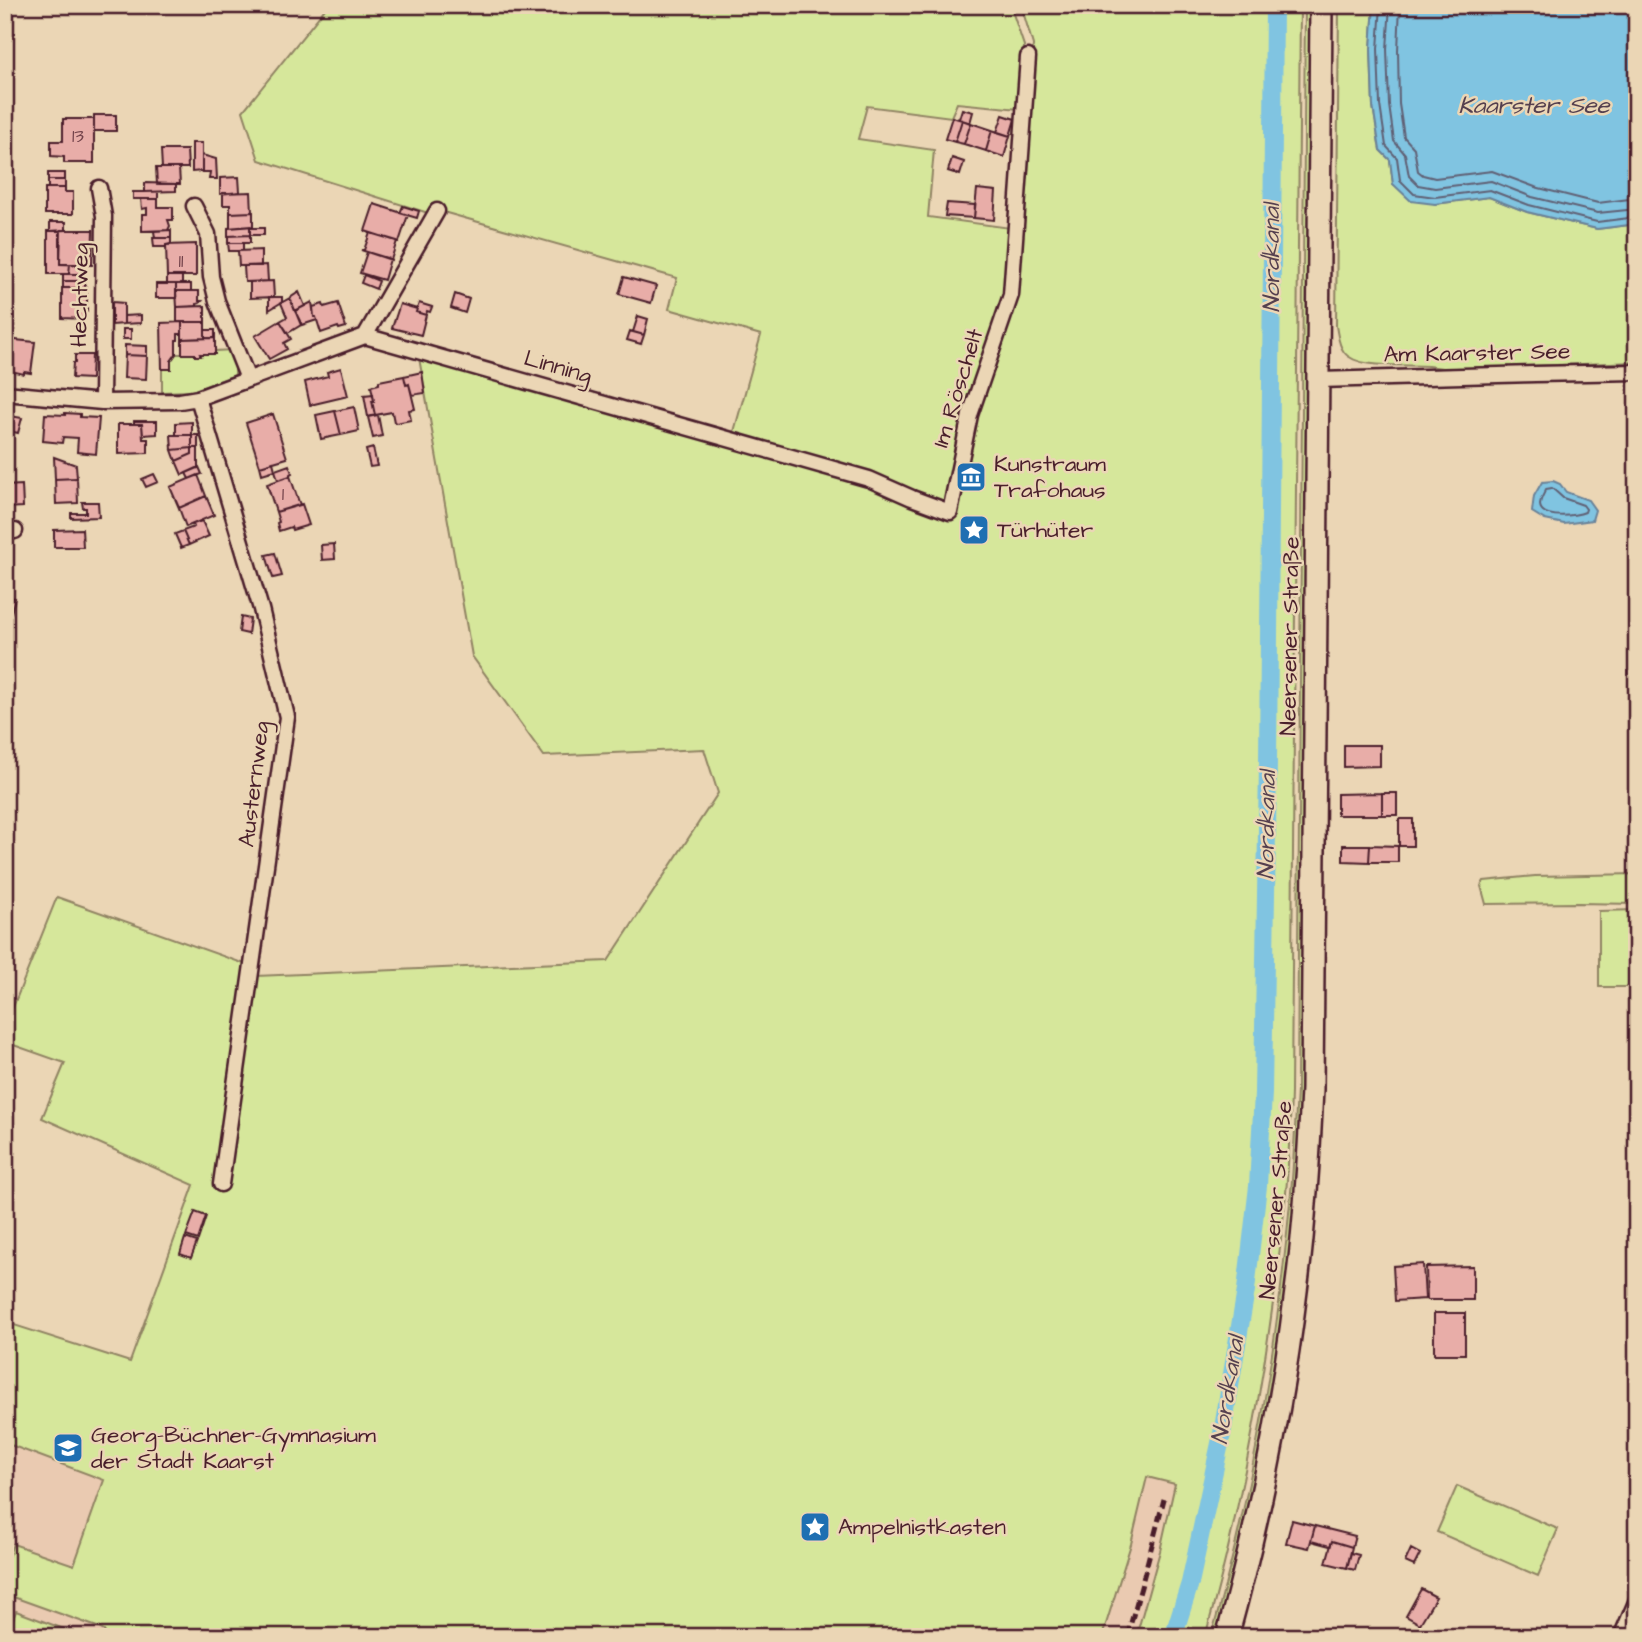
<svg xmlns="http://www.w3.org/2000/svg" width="1642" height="1642" font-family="'Architects Daughter',sans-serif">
	<rect width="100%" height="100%" fill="#ebd6b5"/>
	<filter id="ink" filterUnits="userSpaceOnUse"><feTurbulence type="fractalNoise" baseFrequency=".0143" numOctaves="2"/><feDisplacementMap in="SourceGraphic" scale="14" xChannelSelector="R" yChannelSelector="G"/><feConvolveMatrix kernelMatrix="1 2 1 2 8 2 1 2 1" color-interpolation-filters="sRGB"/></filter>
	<g filter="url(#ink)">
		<path fill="#eacab1" d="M5 1322 289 1637H5Z
			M1147 1477 1176 1483 1160 1551 1136 1637H1102L1131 1544Z"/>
		<path fill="#d6e79b" stroke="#908363" stroke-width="2" d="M328 5H1010L1024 46 1019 109 957 103 951 117 867 106 858 139 934 150 928 217 1011 228 1006 292 949 488 964 483 974 417 1016 295 1033 45 1021 5H1300L1291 1092C1290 1125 1289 1159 1286 1193 1271 1342 1246 1492 1205 1637H1136L1160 1551 1175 1484 1147 1477 1131 1544 1102 1637H107L104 1631 97 1627 5 1594V1565L13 1544 74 1565 104 1480 5 1443V1322L130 1362 194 1185 42 1118 65 1063 5 1042V1027L57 897 248 965 256 976 608 961 718 793 704 749 544 756 472 656 419 358 730 446 761 335 669 309 677 278 443 212 441 217 259 160 243 111Z
			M1305 5H1311L1303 1091 1298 1192 1288 1291 1262 1447 1219 1637H1211C1253 1492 1278 1342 1291 1192 1294 1159 1295 1125 1297 1091Z
			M1339 5H1374L1371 49 1373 106 1380 150 1390 160 1393 184 1435 204 1489 197 1527 212 1597 229 1637 224V362L1449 369C1442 368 1435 367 1428 366 1406 364 1357 370 1344 352 1338 344 1338 335 1336 326Z
			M232 350 235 357V375L192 391 162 392V369L171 368V361L176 354H195V356H200V354H215V351Z
			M1637 874V904L1578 903 1486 904 1481 886 1484 881 1535 876Z
			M1637 910V987H1599V911Z
			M1457 1486 1558 1529 1538 1576 1437 1532Z
			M16 1611 85 1637H45L11 1625Z"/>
		<path fill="#80c4e1" stroke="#6a8298" stroke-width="2" d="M1374 5H1637V224L1597 229 1527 212 1489 197 1435 204 1411 201 1393 184 1390 160 1380 150 1373 106 1371 49Z
			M1553 481 1560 484 1566 492 1588 500 1595 510 1592 520 1564 524 1545 520 1532 512 1534 496 1542 482Z"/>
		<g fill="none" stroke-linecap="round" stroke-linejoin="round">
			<path stroke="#606174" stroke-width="2" d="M1381 5 1378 49 1380 105 1386 146 1397 158 1400 180 1414 194 1435 197 1490 190 1529 205 1597 222 1637 217
				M1390 5 1387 49 1389 105 1394 141 1405 154 1409 176 1418 185 1435 188 1491 181 1532 197 1598 213 1637 209
				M1400 5 1398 50 1399 104 1404 137 1414 148 1418 171 1423 175 1435 178 1492 171 1535 187 1598 203 1637 198
				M1552 488 1563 498 1583 505 1586 509 1585 512C1576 516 1541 520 1540 505 1540 499 1544 494 1546 489Z"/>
			<path stroke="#80c4e1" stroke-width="18" d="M1173 1637 1190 1583 1222 1434 1246 1290 1258 1186 1263 1093 1268 763 1274 5"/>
		</g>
		<path fill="#e8ada8" stroke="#4a1f2b" stroke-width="2" d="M962 109 973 112 970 123 959 119Z
			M94 115H116V131H94Z
			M1003 115 1015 119 1010 136 997 132Z
			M952 117 962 120 955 142 945 139Z
			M63 119H94V163H64V157L51 156V141H63Z
			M962 120 971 123 964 144 955 142Z
			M971 123 992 130 986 151 964 144Z
			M992 130 1010 136 1004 157 986 151Z
			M192 143H202V171L192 172Z
			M161 150H187L188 168H162Z
			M202 155 216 159 217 179H209L210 172H202Z
			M952 158 964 162 960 175 948 171Z
			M156 168H179L180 184H157Z
			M48 173H65V180H48Z
			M239 177 240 192 220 194V178Z
			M48 180H65V188H48Z
			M145 183 176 184V191L145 192Z
			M45 188H65V192H73V214H45Z
			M977 189 996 191 994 220 974 218Z
			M133 192H158V199H133Z
			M251 192 252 212 230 213V205H223V193Z
			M141 199H158V207H173V220H168L170 226 168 230 142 231V214H147V208L142 209Z
			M947 203 975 205 974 218 945 216Z
			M374 204 408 215 399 242 365 231Z
			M403 206 419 211 417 218 400 213Z
			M253 212V226L230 228V213Z
			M50 222H66V230L50 231Z
			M250 226V235L228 236V228Z
			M250 228H264V235H250Z
			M61 230H93L92 265 60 264Z
			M171 230V238H155L154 231Z
			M48 231H60V264H70L69 274H48Z
			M370 233 397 241 391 260 361 250H364Z
			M250 235V243H228V236Z
			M153 238H171V244L166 245V247H154Z
			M228 243H243V251H229Z
			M196 244V276H167L166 245Z
			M261 250V266H239L238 251Z
			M367 252 390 259 384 280 360 273Z
			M70 264H84V274H69Z
			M267 265 268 281 245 282 244 266Z
			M63 274H85V281H63Z
			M364 275 379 281 376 289 361 283Z
			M167 276H182V284H167Z
			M624 277 656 286 651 303 619 294Z
			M63 281H85V288H63Z
			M273 281 274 297 250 298V282Z
			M156 284H176V298H156Z
			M176 284H191V291H176Z
			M62 288H87V312H85V319L62 318Z
			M176 291H199V301H202L200 303 197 304V306L177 307Z
			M299 292 305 306 295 311 290 298Z
			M455 294 469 299 465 313 451 308Z
			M269 297H282V302L269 310Z
			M290 298 301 325 288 333 280 321 287 317 281 303Z
			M112 302 124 303V324L112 325Z
			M312 302 314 317H316L317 320 302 325 295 311Z
			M338 303 346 327 339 329 338 327 321 333 316 317H314L313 307 323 304 324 307Z
			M419 303 432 307 430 312 427 311 426 315 416 312Z
			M400 304 417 309 416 312 426 315 421 335 392 328Z
			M205 306V322H177V307Z
			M141 315V323L124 324V316Z
			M638 316 648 319 644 335 633 332Z
			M280 321 291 339 284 343 287 349 269 359 255 336Z
			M182 322V334H178V340H176V354L171 361V369H162L161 323Z
			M182 322H205V338L182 339Z
			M123 329H131V339H123Z
			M205 330H215V338H205Z
			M630 331 644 335 641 344 627 340Z
			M215 338V354H200L201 356H195V354H182V339Z
			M5 339 35 342 31 373 24 372V374L6 370 5 377Z
			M125 345 147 346V356L125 355Z
			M75 355H92L91 379 72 378 73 363H75Z
			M125 355 147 356 146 379 124 378Z
			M341 368 348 396 310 405 305 382 328 376 327 372Z
			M422 372 425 393 412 395 409 384 406 385 404 376Z
			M404 376 406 385 409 384 415 409 409 410 411 420 396 423 394 422 392 412 375 415 372 401H374L371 386 379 384V381Z
			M373 394 374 401H372L375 415 368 417 364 395Z
			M354 407 359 431 341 435 335 411Z
			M335 411 341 435 321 439 316 415Z
			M65 413 80 414V417L99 418 96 454 77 452 78 438 63 437 62 443 43 441 45 414 65 415Z
			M273 414 287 458 260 466 246 423Z
			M5 415 22 418 18 433 5 430Z
			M378 415 382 436 373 438 368 417Z
			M134 421H157V434L143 435 142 424H134Z
			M192 422V435H176V423Z
			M118 424H142L143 439H148V453L118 454Z
			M171 435H192V448L172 450Z
			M192 435H198V448H192Z
			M192 448H198V468L182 475 176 461 192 454Z
			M192 448V454L176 461 172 450Z
			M373 448 377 466 370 467 366 450Z
			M54 457 76 465 77 478 55 479Z
			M273 462 275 470 262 474 260 466Z
			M289 465 292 473 290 474V476L278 480 275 470Z
			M199 467 202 474 189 479 186 473Z
			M154 474 158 482 146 487 142 479Z
			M198 475 206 496 179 508 170 487Z
			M290 476 300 505 276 512 267 484Z
			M77 478 78 503 56 504 55 479Z
			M22 485 23 507 5 508V486Z
			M206 496 214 515 186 527 179 508Z
			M82 502H98L99 517 71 518V513H86V508H83Z
			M302 504 309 525 292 530 291 527 279 531 277 523 279 522 276 512Z
			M202 521 209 536 189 545 183 531 194 527 193 524Z
			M82 529 83 547H54V530Z
			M183 531 189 545 181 548 175 534Z
			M334 544 335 559 322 560 321 545Z
			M275 553 282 576 273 578 266 555Z
			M5 596 15 598 11 613H5Z
			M241 617 250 619 248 634 239 632Z
			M1344 745H1380V766L1344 767Z
			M1382 793V815H1337V794Z
			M1382 793H1397V815H1382Z
			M1399 819H1413V846H1399Z
			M1343 845H1370L1369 862 1343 861Z
			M1370 845 1398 846V862H1369Z
			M195 1212 206 1216 198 1240 186 1236Z
			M185 1238 197 1242 191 1258 180 1254Z
			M1423 1264 1425 1299 1395 1301 1393 1266Z
			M1473 1266V1300H1427L1426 1267Z
			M1434 1313H1465V1354H1434Z
			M1292 1520 1315 1526 1309 1548 1286 1543Z
			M1315 1526 1355 1536 1352 1547 1332 1541 1330 1546 1311 1541Z
			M1332 1541 1352 1547 1347 1568 1326 1563Z
			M1411 1549 1420 1554 1414 1566 1405 1562Z
			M1351 1553 1359 1555 1355 1570 1347 1568Z
			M1421 1589 1436 1597 1420 1624 1406 1616Z
			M5 1623 11 1625 45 1637H5Z"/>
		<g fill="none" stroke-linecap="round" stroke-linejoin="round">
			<g stroke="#4a1f2b" stroke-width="19">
				<path id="street" d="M99 188 104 216 102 402
					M194 206 208 234 211 277 217 301 248 379
					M365 336 437 211
					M1319 380 1535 374 1637 372
					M5 393 102 402 180 401 198 398 365 336 869 479 912 498 950 512 970 415 1011 295 1028 57
					M198 398 261 609 287 717 221 1184
					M5 532 15 531
					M1621 1637 1637 1600"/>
			</g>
			<g stroke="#4a1f2b" stroke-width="26">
				<path id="secondary" d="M1227 1637C1258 1524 1282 1408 1296 1291 1305 1224 1309 1157 1312 1089L1321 5"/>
			</g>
			<use href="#street" stroke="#ebd6b5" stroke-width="14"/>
			<use href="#secondary" stroke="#ebd6b5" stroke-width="21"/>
			<path stroke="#4a1f2b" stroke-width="5" stroke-dasharray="10 5" stroke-linecap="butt" d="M1127 1637 1141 1587 1164 1499"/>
		</g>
	</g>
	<defs>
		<g id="museum-square" transform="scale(1.575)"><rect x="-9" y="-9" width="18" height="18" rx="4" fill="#1f6fb2" stroke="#ebd6b5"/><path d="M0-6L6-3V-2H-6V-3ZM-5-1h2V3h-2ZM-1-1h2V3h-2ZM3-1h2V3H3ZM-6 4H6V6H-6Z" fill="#fff"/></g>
		<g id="sight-square" transform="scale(1.575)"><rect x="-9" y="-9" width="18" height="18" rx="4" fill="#1f6fb2" stroke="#ebd6b5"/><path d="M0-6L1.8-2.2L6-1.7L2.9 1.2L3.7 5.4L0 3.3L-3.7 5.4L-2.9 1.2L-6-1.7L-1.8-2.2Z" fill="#fff"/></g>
		<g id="school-square" transform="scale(1.575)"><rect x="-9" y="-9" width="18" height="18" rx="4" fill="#1f6fb2" stroke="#ebd6b5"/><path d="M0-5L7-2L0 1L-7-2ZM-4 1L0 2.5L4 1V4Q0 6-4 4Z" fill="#fff"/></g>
	</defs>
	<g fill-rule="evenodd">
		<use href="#museum-square" x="971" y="477"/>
		<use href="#sight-square" x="974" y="530"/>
		<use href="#school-square" x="68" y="1448"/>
		<use href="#sight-square" x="815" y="1527"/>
	</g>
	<g text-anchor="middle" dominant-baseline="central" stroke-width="5" stroke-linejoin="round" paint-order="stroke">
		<g font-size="19" fill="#72424a">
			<text x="78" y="136">13</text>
			<text x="181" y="261">11</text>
			<text x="283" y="494">1</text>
		</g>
		<g font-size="23" fill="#4a1f2b" stroke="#ebd6b5">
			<text transform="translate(80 295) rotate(-89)">Hechtweg</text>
			<text transform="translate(1477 353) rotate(-1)">Am Kaarster See</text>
			<text transform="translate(558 367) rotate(16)">Linning</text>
			<text transform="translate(958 388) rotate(-73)">Im Röschelt</text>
			<text transform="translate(1290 636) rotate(-89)">Neersener Straße</text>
			<text transform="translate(254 784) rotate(-83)">Austernweg</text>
			<text transform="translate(1276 1200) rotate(-85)">Neersener Straße</text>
		</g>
		<g font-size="23" fill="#4a1f2b" stroke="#ebd6b5" text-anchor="start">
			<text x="994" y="464">Kunstraum<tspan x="994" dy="26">Trafohaus</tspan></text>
			<text x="997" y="530">Türhüter</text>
			<text x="91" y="1435">Georg-Büchner-Gymnasium<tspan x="91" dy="26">der Stadt Kaarst</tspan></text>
			<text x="838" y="1527">Ampelnistkasten</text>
		</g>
		<g font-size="24" font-style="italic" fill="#55404f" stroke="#ebd6b5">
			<text x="1534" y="106">Kaarster See</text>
			<text transform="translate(1272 258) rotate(-90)">Nordkanal</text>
			<text transform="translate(1267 825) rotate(-89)">Nordkanal</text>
			<text transform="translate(1228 1390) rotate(-81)">Nordkanal</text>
		</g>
	</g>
	<rect width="1642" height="1642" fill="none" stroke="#ebd6b5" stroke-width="28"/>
	<rect x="14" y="14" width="1614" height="1614" fill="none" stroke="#4a1f2b" stroke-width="2.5" filter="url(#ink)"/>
</svg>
